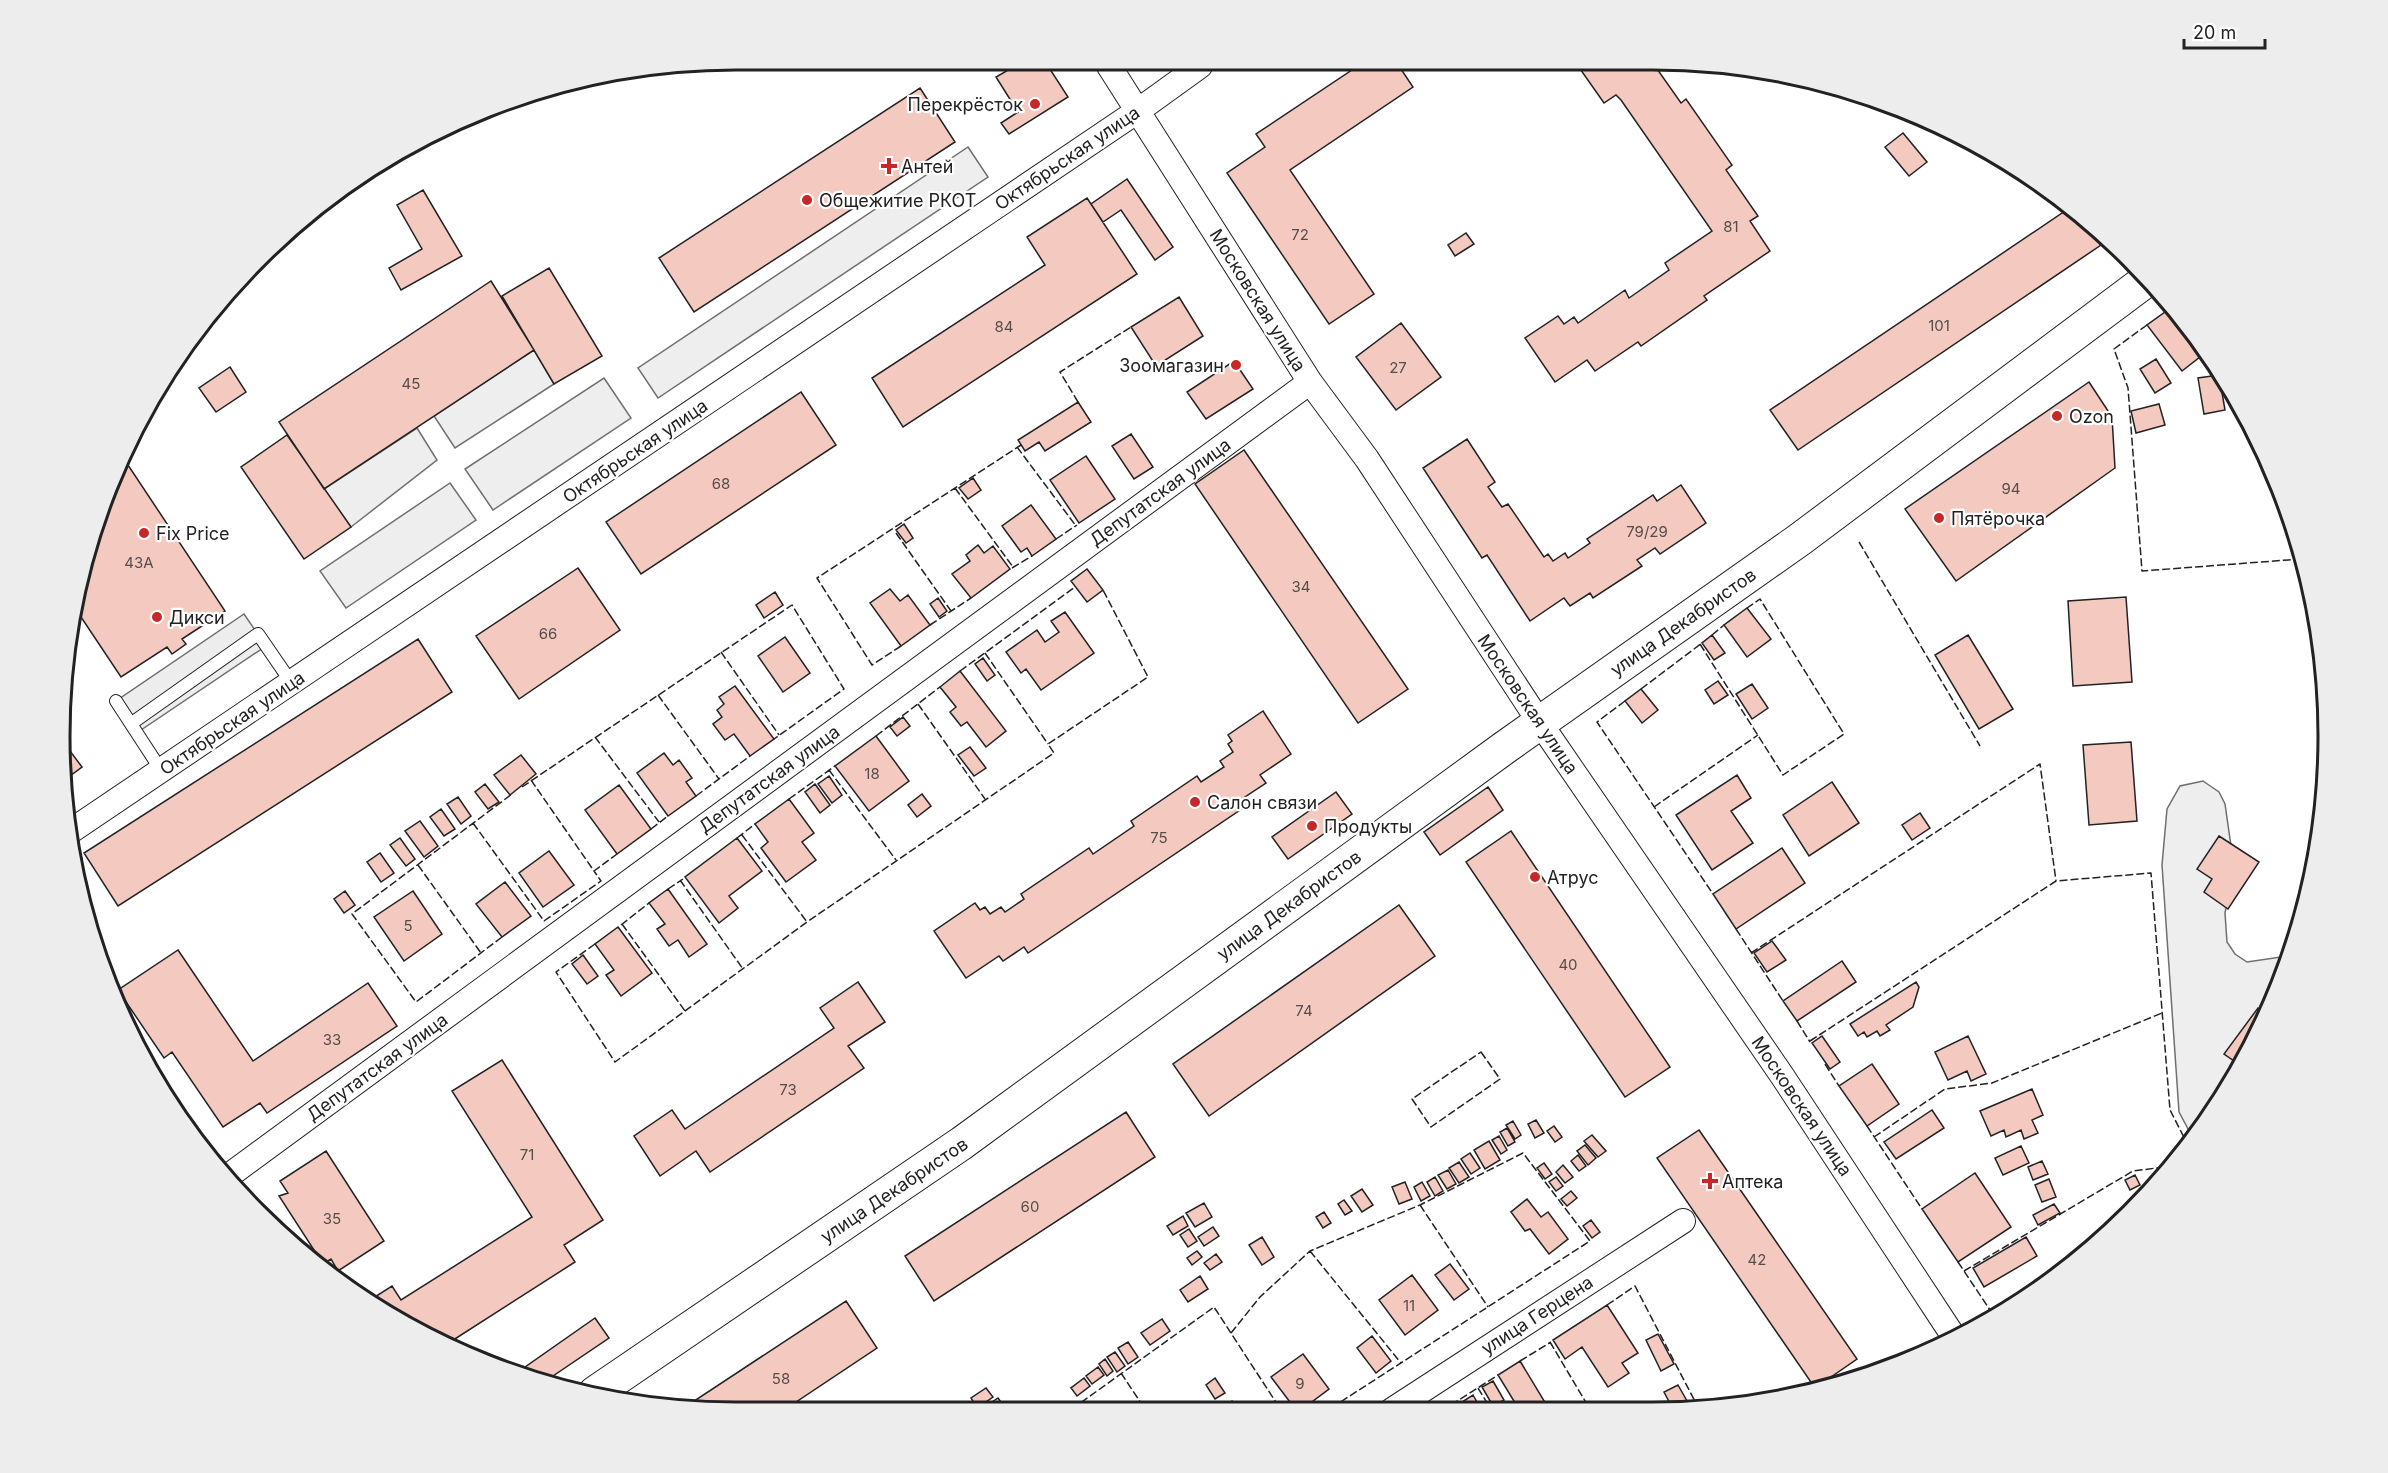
<svg xmlns="http://www.w3.org/2000/svg" width="2388" height="1473" font-family="Inter,sans-serif">
	<rect width="100%" height="100%" fill="#fff"/>
	<path fill="#eee" stroke="#6f6f6f" stroke-width="1.5" d="M968 147 988 177 658 398 638 368Z
		M534 350 554 384 455 448 434 416Z
		M604 378 631 418 493 510 465 469Z
		M417 428 437 460 351 527 324 489Z
		M450 483 476 520 346 608 320 571Z
		M2203 781 2219 792 2225 804 2234 867 2225 913 2227 942 2235 954 2247 962 2288 956 2258 1035 2194 1140 2179 1112 2162 865 2167 809 2180 786Z"/>
	<path fill="#ededed" stroke="#6f6f6f" stroke-width="1.5" d="M244 614 266 646 138 732 116 701Z"/>
	<path fill="#f3c9c0" stroke="#222" stroke-width="1.5" d="M1015 66H1048L1068 97 1009 134 1001 123 1018 112 996 77Z
		M1358 66H1399L1413 87 1290 170 1374 294 1329 324 1227 173 1265 147 1256 134Z
		M1578 66H1655L1681 103 1686 99 1732 165 1726 170 1758 216 1750 221 1770 251 1704 296 1707 300 1641 346 1638 342 1595 371 1587 360 1555 382 1525 338 1558 316 1564 324 1574 317 1578 323 1625 290 1629 298 1669 270 1665 263 1712 231 1621 100 1616 95 1604 103Z
		M920 88 955 142 694 312 659 258Z
		M1903 133 1927 162 1909 176 1885 147Z
		M1127 179 1173 247 1155 260 1121 210 1103 222 1091 204Z
		M423 190 462 256 401 290 389 268 422 249 397 205Z
		M1087 198 1137 274 903 427 872 378 1045 265 1027 237Z
		M2071 207 2107 241 1798 450 1770 410Z
		M1466 233 1474 244 1455 256 1448 245Z
		M549 268 602 356 554 384 502 296Z
		M491 281 534 350 324 489 279 422Z
		M1179 297 1203 336 1156 366 1131 327Z
		M2172 307 2205 353 2182 371 2147 325Z
		M1401 323 1441 377 1396 410 1356 357Z
		M2156 359 2171 383 2155 393 2140 369Z
		M1234 361 1253 389 1206 419 1187 392Z
		M230 367 246 392 216 412 199 388Z
		M2219 375 2225 410 2204 414 2198 378Z
		M2089 382 2112 417 2115 468 1956 581 1905 509Z
		M801 392 836 445 641 574 606 522Z
		M1078 402 1091 422 1045 451 1039 442 1025 451 1018 440Z
		M2159 404 2165 425 2136 433 2131 411Z
		M1131 434 1153 467 1134 479 1112 446Z
		M287 435 351 527 304 559 241 467Z
		M1467 439 1495 482 1488 487 1502 507 1508 504 1544 557 1548 554 1553 561 1565 553 1568 558 1590 543 1587 539 1653 495 1657 501 1681 485 1706 523 1660 554 1655 548 1637 560 1642 566 1593 598 1590 593 1570 606 1564 598 1530 621 1487 555 1482 558 1423 468Z
		M1244 450 1408 689 1358 723 1195 484Z
		M122 456 225 611 182 639 186 644 172 654 167 647 121 677 73 605 96 519Z
		M1086 456 1115 499 1079 523 1050 480Z
		M973 478 981 490 968 499 959 488Z
		M1031 505 1056 539 1032 556 1027 548 1021 552 1002 526Z
		M904 524 913 538 906 543 896 530Z
		M978 545 984 553 993 546 1010 569 971 598 952 574 970 561 966 555Z
		M578 568 620 630 519 699 476 636Z
		M1087 569 1103 590 1087 602 1071 581Z
		M890 589 900 601 908 595 930 625 901 646 870 603Z
		M775 592 783 605 764 618 756 605Z
		M2126 597 2132 682 2073 686 2068 601Z
		M938 598 947 611 939 617 930 604Z
		M1747 608 1771 639 1747 657 1724 625Z
		M1065 612 1094 653 1041 690 1026 669 1021 673 1006 652 1037 630 1045 642 1059 632 1051 621Z
		M1712 635 1725 653 1714 660 1702 643Z
		M1968 635 2013 709 1979 729 1935 655Z
		M785 637 810 673 783 692 758 656Z
		M418 639 452 692 118 906 84 853Z
		M983 658 995 675 987 681 975 664Z
		M960 671 1006 731 986 747 967 722 961 726 950 712 956 707 940 687Z
		M1718 681 1728 695 1714 704 1705 690Z
		M1752 684 1768 708 1752 719 1736 694Z
		M735 686 774 739 750 756 734 734 725 740 713 724 722 717 717 710 724 704 719 697Z
		M1641 689 1658 710 1642 723 1625 701Z
		M1263 711 1291 754 1260 775 1266 783 1245 797 1249 804 1028 953 1024 947 1003 961 999 956 966 978 934 931 975 903 980 910 985 907 990 914 1001 907 1005 912 1024 899 1021 894 1089 848 1093 854 1134 826 1131 821 1197 776 1201 782 1224 767 1220 761 1233 752 1228 744 1232 741 1228 735Z
		M903 717 910 726 897 736 890 727Z
		M876 736 909 781 869 811 835 766Z
		M2131 742 2137 821 2089 825 2083 745Z
		M64 743 82 767 63 781 61 746Z
		M970 747 986 768 974 776 958 755Z
		M664 753 673 765 679 760 692 778 686 782 696 796 668 816 637 773Z
		M521 755 536 774 510 795 494 775Z
		M1737 775 1751 798 1731 811 1753 843 1712 870 1676 815Z
		M829 776 842 795 832 803 818 784Z
		M1832 782 1859 823 1809 856 1783 815Z
		M485 784 499 802 488 809 475 792Z
		M815 784 830 805 820 813 805 792Z
		M619 785 651 829 617 854 585 810Z
		M1488 787 1503 810 1440 855 1424 832Z
		M1336 792 1352 814 1288 859 1272 837Z
		M922 794 931 806 917 817 908 805Z
		M458 797 471 816 461 824 447 804Z
		M789 799 814 833 802 842 816 860 786 882 761 848 768 842 755 824Z
		M441 809 455 829 444 836 430 817Z
		M1920 813 1930 828 1912 840 1902 825Z
		M420 821 438 846 424 857 405 831Z
		M1511 831 1670 1067 1625 1097 1466 862Z
		M2219 836 2259 862 2228 909 2204 892 2212 879 2197 869Z
		M400 838 415 859 406 866 390 845Z
		M737 838 762 871 729 896 738 908 719 923 685 877Z
		M1782 848 1805 883 1736 929 1713 894Z
		M549 851 574 885 543 907 519 873Z
		M380 853 394 873 381 882 367 862Z
		M505 882 531 916 502 937 476 904Z
		M668 889 707 944 689 957 678 940 669 946 657 929 665 924 649 903Z
		M345 891 355 905 344 913 334 899Z
		M413 891 442 934 404 961 374 917Z
		M1399 905 1435 956 1209 1116 1173 1064Z
		M618 927 652 973 621 996 606 975 614 970 595 944Z
		M1772 941 1786 960 1767 972 1754 953Z
		M178 950 253 1061 368 983 397 1026 267 1113 260 1103 223 1127 172 1052 164 1058 118 990Z
		M583 955 598 976 587 984 572 964Z
		M1842 961 1856 982 1797 1021 1783 1001Z
		M858 982 885 1022 848 1046 864 1068 710 1172 696 1151 660 1176 634 1136 672 1110 685 1129 834 1028 820 1008Z
		M1916 982 1919 987 1913 1007 1886 1025 1890 1030 1880 1036 1877 1031 1867 1037 1864 1032 1858 1036 1850 1024Z
		M2258 1008 2266 1014 2258 1035 2240 1065 2224 1054Z
		M1822 1036 1840 1062 1830 1069 1812 1043Z
		M1968 1036 1986 1074 1971 1081 1967 1071 1948 1080 1935 1052Z
		M502 1060 603 1220 564 1245 575 1262 447 1344 370 1300 392 1286 401 1300 532 1217 452 1091Z
		M1872 1064 1899 1104 1867 1126 1839 1086Z
		M2032 1089 2043 1115 2032 1120 2038 1133 2024 1139 2021 1130 2006 1137 2004 1130 1991 1136 1980 1111Z
		M1932 1110 1944 1128 1896 1159 1884 1142Z
		M1126 1112 1155 1157 934 1301 905 1256Z
		M1536 1120 1544 1133 1535 1138 1528 1124Z
		M1513 1121 1521 1135 1515 1139 1506 1125Z
		M1554 1126 1562 1137 1555 1142 1547 1131Z
		M1507 1128 1515 1142 1508 1146 1500 1132Z
		M1699 1130 1857 1359 1815 1388 1657 1158Z
		M1592 1135 1606 1151 1598 1157 1584 1141Z
		M1499 1136 1507 1150 1501 1154 1492 1140Z
		M1489 1141 1500 1160 1485 1169 1474 1150Z
		M1585 1145 1596 1158 1588 1165 1577 1151Z
		M2021 1146 2029 1163 2003 1175 1995 1158Z
		M326 1151 384 1241 338 1271 331 1259 323 1264 279 1196 288 1193 280 1181Z
		M1470 1153 1480 1168 1471 1174 1461 1159Z
		M1578 1155 1586 1166 1579 1171 1571 1161Z
		M2042 1161 2048 1174 2033 1180 2028 1167Z
		M1459 1162 1469 1177 1459 1183 1449 1168Z
		M1544 1163 1552 1174 1545 1179 1537 1168Z
		M1563 1165 1573 1177 1565 1183 1556 1172Z
		M1448 1170 1456 1184 1447 1189 1438 1175Z
		M1975 1173 2011 1227 1958 1262 1922 1209Z
		M2135 1175 2140 1185 2130 1190 2125 1180Z
		M1435 1177 1443 1191 1435 1196 1427 1182Z
		M1556 1177 1563 1186 1556 1191 1549 1182Z
		M2049 1179 2056 1197 2042 1202 2035 1185Z
		M1405 1182 1412 1199 1399 1204 1392 1187Z
		M1422 1182 1430 1196 1421 1201 1414 1187Z
		M1362 1189 1373 1205 1362 1212 1351 1196Z
		M1571 1191 1577 1198 1567 1206 1561 1199Z
		M1527 1199 1541 1217 1548 1212 1568 1239 1549 1254 1530 1229 1525 1231 1511 1212Z
		M1344 1200 1352 1211 1345 1215 1338 1204Z
		M1204 1203 1212 1217 1195 1227 1186 1213Z
		M2054 1204 2060 1213 2038 1225 2033 1215Z
		M1324 1212 1331 1223 1323 1228 1316 1217Z
		M1183 1216 1188 1226 1173 1235 1167 1226Z
		M1591 1220 1600 1232 1592 1238 1583 1226Z
		M1213 1227 1219 1236 1204 1246 1198 1237Z
		M1189 1229 1197 1241 1188 1247 1180 1235Z
		M1262 1237 1274 1257 1262 1265 1249 1245Z
		M2026 1237 2037 1256 1984 1287 1973 1268Z
		M1197 1251 1202 1257 1192 1265 1187 1258Z
		M1216 1254 1222 1262 1210 1270 1204 1263Z
		M1450 1264 1469 1289 1454 1300 1435 1275Z
		M1412 1275 1438 1310 1405 1335 1379 1300Z
		M1200 1276 1208 1289 1188 1302 1180 1290Z
		M2023 1290 2027 1296 1996 1318 1990 1310Z
		M846 1301 877 1348 787 1408 685 1407Z
		M1607 1305 1638 1353 1622 1363 1629 1373 1608 1387 1582 1347 1565 1359 1553 1340Z
		M595 1318 609 1338 547 1380 518 1372Z
		M1162 1319 1170 1331 1150 1345 1141 1333Z
		M1658 1334 1674 1364 1661 1371 1646 1340Z
		M1372 1336 1391 1361 1376 1373 1357 1348Z
		M1128 1342 1138 1357 1128 1364 1118 1348Z
		M1115 1352 1125 1366 1117 1372 1107 1357Z
		M1303 1354 1329 1389 1301 1410H1296L1271 1377Z
		M1105 1359 1113 1371 1107 1376 1099 1364Z
		M1520 1361 1549 1409 1546 1411H1520L1498 1375Z
		M1098 1367 1104 1375 1092 1384 1086 1376Z
		M1084 1378 1090 1386 1077 1396 1071 1388Z
		M1215 1378 1225 1393 1215 1399 1206 1385Z
		M1493 1381 1504 1400 1493 1406 1482 1387Z
		M1678 1385 1691 1408 1685 1411H1674L1664 1392Z
		M986 1388 993 1397 977 1408 971 1398Z
		M1473 1395 1482 1411H1468L1462 1402Z
		M998 1398 1003 1405 992 1409 989 1404Z
		M1232 1401 1238 1410H1219Z
		M1047 1402 1051 1409H1043L1041 1406Z"/>
	<g fill="none" stroke-linecap="round" stroke-linejoin="round">
		<g stroke="#222" stroke-width="14">
			<path id="lane" d="M116 701 161 770
				M132 723 258 634 291 682"/>
		</g>
		<g stroke="#222" stroke-width="26">
			<path id="street" d="M1109 66 1310 382 1367 459 1540 723 1783 1077 1954 1337
				M68 833 1139 110 1200 66
				M227 1177 1310 382
				M1392 1410 1683 1221"/>
		</g>
		<g stroke="#222" stroke-width="35">
			<path id="secondary" d="M595 1393 962 1143 1504 748 1799 540 2148 279"/>
		</g>
		<use href="#lane" stroke="#fff" stroke-width="12"/>
		<use href="#street" stroke="#fff" stroke-width="24"/>
		<use href="#secondary" stroke="#fff" stroke-width="33"/>
		<path stroke="#222" stroke-width="1.5" stroke-dasharray="8 3" stroke-linecap="butt" d="M2147 325 2114 349 2128 388 2142 571 2301 559
			M1078 402 1060 372 1131 327
			M1017 447 1076 526
			M955 488 1013 567
			M896 533 951 611
			M1056 539 1077 525
			M1859 542 1980 746
			M1012 568 1032 556
			M930 625 971 598
			M1712 635 1724 625
			M1700 644 1783 775 1844 734 1760 599 1747 608
			M901 646 872 665 817 578 1021 445
			M721 652 779 735
			M985 653 1048 744
			M960 671 1075 587
			M1641 689 1702 643
			M658 695 719 779
			M1625 701 1597 722 1713 894
			M918 704 985 799
			M876 736 940 687
			M595 737 659 822
			M829 770 896 860
			M531 780 594 871 617 854
			M522 787 792 605 844 689 774 739
			M696 796 750 756
			M789 799 835 766
			M1654 807 1758 735
			M473 823 544 921 601 881 594 871
			M651 829 668 816
			M742 835 807 922
			M737 838 755 824
			M418 865 481 953
			M680 880 743 969
			M668 889 683 879
			M622 924 685 1011
			M621 925 649 903
			M1736 929 1783 1001
			M502 937 416 1002 352 914 512 794
			M595 944 556 972 615 1062 807 922 1054 753 1048 744 1148 677 1103 590
			M1751 953 2040 764 2056 881
			M1797 1021 1810 1042
			M1810 1041 2056 881 2151 873 2170 1110 2189 1147
			M1481 1052 1500 1079 1431 1127 1412 1099Z
			M1825 1064 1839 1086
			M1867 1126 1922 1209
			M1874 1137 1945 1089 1992 1083 2162 1013
			M1420 1205 1488 1307
			M1310 1251 1401 1363
			M1958 1262 1990 1310
			M1964 1271 2133 1171 2172 1166
			M1607 1305 1635 1286 1700 1411
			M1231 1333 1260 1297 1310 1251 1420 1205 1523 1153 1590 1241 1328 1410
			M1550 1342 1591 1411
			M1520 1361 1551 1342
			M1121 1373 1145 1409
			M1478 1388 1492 1411
			M1451 1405 1498 1375
			M1072 1409 1214 1307 1281 1410"/>
	</g>
	<g fill="#c62828" stroke="#fff" stroke-width="2">
		<circle cx="1035" cy="104" r="6"/>
		<path d="M886 157h6v6h6v6h-6v6h-6v-6h-6v-6h6z"/>
		<circle cx="807" cy="200" r="6"/>
		<circle cx="1236" cy="365" r="6"/>
		<circle cx="2057" cy="416" r="6"/>
		<circle cx="1939" cy="518" r="6"/>
		<circle cx="144" cy="533" r="6"/>
		<circle cx="157" cy="617" r="6"/>
		<circle cx="1195" cy="802" r="6"/>
		<circle cx="1312" cy="826" r="6"/>
		<circle cx="1535" cy="877" r="6"/>
		<path d="M1707 1172h6v6h6v6h-6v6h-6v-6h-6v-6h6z"/>
	</g>
	<g text-anchor="middle" dominant-baseline="central" stroke-width="4.5" stroke-linejoin="round" paint-order="stroke">
		<g font-size="15" fill="#564c4a">
			<text x="1731" y="226">81</text>
			<text x="1300" y="234">72</text>
			<text x="1939" y="325">101</text>
			<text x="1004" y="326">84</text>
			<text x="1398" y="367">27</text>
			<text x="411" y="383">45</text>
			<text x="721" y="483">68</text>
			<text x="2011" y="488">94</text>
			<text x="1647" y="531">79/29</text>
			<text x="139" y="562">43А</text>
			<text x="1301" y="586">34</text>
			<text x="548" y="633">66</text>
			<text x="872" y="773">18</text>
			<text x="1159" y="837">75</text>
			<text x="408" y="925">5</text>
			<text x="1568" y="964">40</text>
			<text x="1304" y="1010">74</text>
			<text x="332" y="1039">33</text>
			<text x="788" y="1089">73</text>
			<text x="527" y="1154">71</text>
			<text x="1030" y="1206">60</text>
			<text x="332" y="1218">35</text>
			<text x="1757" y="1259">42</text>
			<text x="1409" y="1305">11</text>
			<text x="781" y="1378">58</text>
			<text x="1300" y="1383">9</text>
		</g>
		<g font-size="18" fill="#222" stroke="#fff" text-anchor="start">
			<text x="1023" y="104" text-anchor="end">Перекрёсток</text>
			<text x="901" y="166">Антей</text>
			<text x="819" y="200">Общежитие РКОТ</text>
			<text x="1224" y="365" text-anchor="end">Зоомагазин</text>
			<text x="2069" y="416">Ozon</text>
			<text x="1951" y="518">Пятёрочка</text>
			<text x="156" y="533">Fix Price</text>
			<text x="169" y="617">Дикси</text>
			<text x="1207" y="802">Салон связи</text>
			<text x="1324" y="826">Продукты</text>
			<text x="1547" y="877">Атрус</text>
			<text x="1722" y="1181">Аптека</text>
		</g>
		<g font-size="18" fill="#222" stroke="#fff">
			<text transform="translate(1067 158) rotate(-34)">Октябрьская улица</text>
			<text transform="translate(1258 300) rotate(58)">Московская улица</text>
			<text transform="translate(635 451) rotate(-34)">Октябрьская улица</text>
			<text transform="translate(1160 492) rotate(-36)">Депутатская улица</text>
			<text transform="translate(1683 622) rotate(-35)">улица Декабристов</text>
			<text transform="translate(1528 704) rotate(56)">Московская улица</text>
			<text transform="translate(232 723) rotate(-34)">Октябрьская улица</text>
			<text transform="translate(769 779) rotate(-36)">Депутатская улица</text>
			<text transform="translate(1289 905) rotate(-36)">улица Декабристов</text>
			<text transform="translate(377 1067) rotate(-36)">Депутатская улица</text>
			<text transform="translate(1802 1106) rotate(56)">Московская улица</text>
			<text transform="translate(894 1190) rotate(-34)">улица Декабристов</text>
			<text transform="translate(1537 1315) rotate(-33)">улица Герцена</text>
		</g>
	</g>
	<path d="M0 0H2388V1473H0ZM736 70H1652A666 666 0 0 1 2318 736V736A666 666 0 0 1 1652 1402H736A666 666 0 0 1 70 736V736A666 666 0 0 1 736 70Z" fill="#ededed" fill-rule="evenodd"/>
	<path fill="none" stroke="#222" stroke-width="3" d="M736 70H1652A666 666 0 0 1 2318 736V736A666 666 0 0 1 1652 1402H736A666 666 0 0 1 70 736V736A666 666 0 0 1 736 70Z"/>
	<path d="M2184 39v9h81v-9" fill="none" stroke="#222222" stroke-width="3"/>
	<text x="2193" y="39" font-size="18" fill="#222222" stroke="#ffffff" stroke-width="4.5" paint-order="stroke">20 m</text>
</svg>
